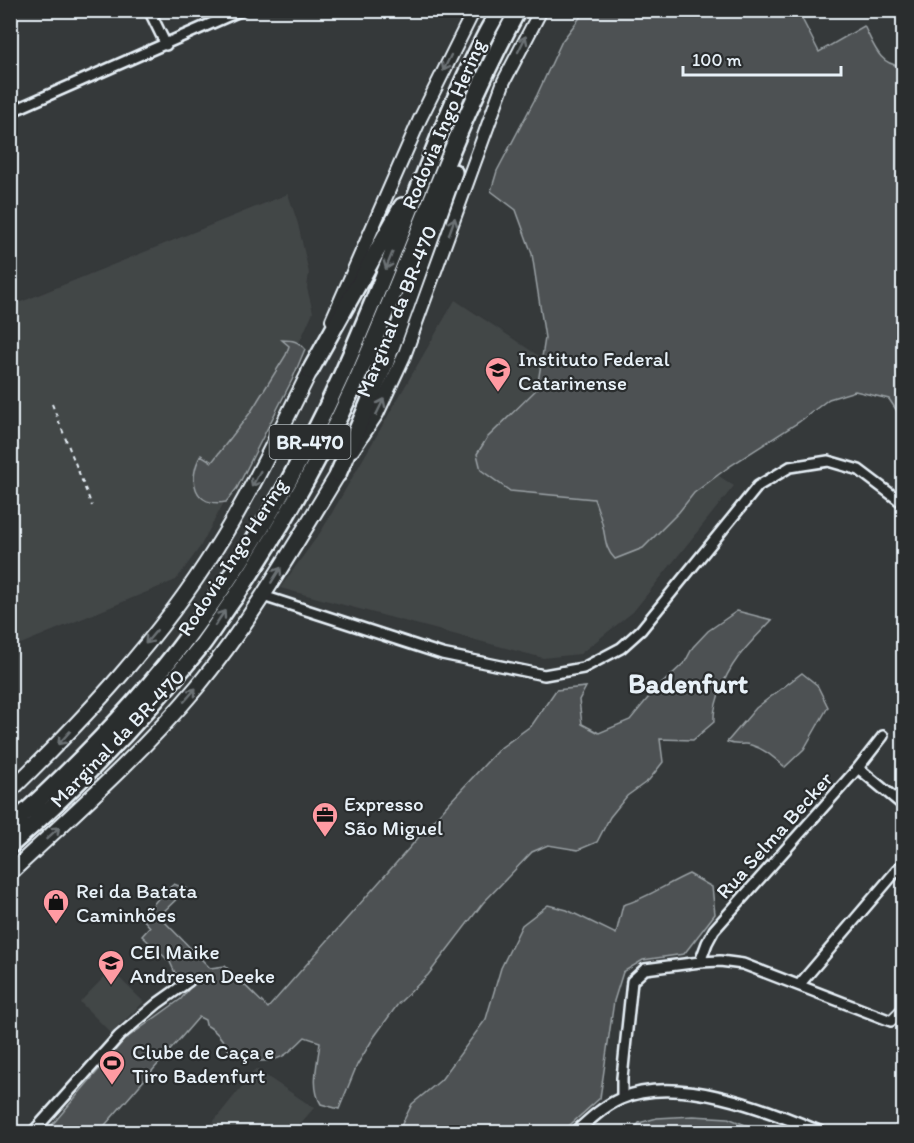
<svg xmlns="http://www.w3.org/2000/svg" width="914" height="1143" font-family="Itim,sans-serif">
	<rect width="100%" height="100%" fill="#35393a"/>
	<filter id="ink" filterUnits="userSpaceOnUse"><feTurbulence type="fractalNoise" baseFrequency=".0167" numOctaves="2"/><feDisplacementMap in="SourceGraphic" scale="12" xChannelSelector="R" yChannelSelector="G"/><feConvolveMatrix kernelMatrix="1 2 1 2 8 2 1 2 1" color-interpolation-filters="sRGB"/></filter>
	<g filter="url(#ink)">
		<path fill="#424647" d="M288 194 298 224 309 273 307 288 313 312 242 469 200 547 176 580 11 648V306Z
			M455 300 734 486 633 612 580 654 543 658 280 588 322 530Z
			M111 970 144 1002 111 1033 80 1002Z
			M256 1069 314 1108 293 1132H205Z"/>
		<path fill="#4d5152" stroke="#9aa1a5" stroke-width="1.5" d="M585 11H798L819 52 864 26C873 43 880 68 903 65V420L889 399 855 391 829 399 799 422 730 466 694 493 679 512 643 548 615 559C604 548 606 537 602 523 600 515 597 507 594 499L510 491 481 470 477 454 487 438 537 389 545 338 532 254 516 210 491 191 497 171 537 95 562 41Z
			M282 340C293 340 298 341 305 349L292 380 237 488 226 502C194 508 187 479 201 455L212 462 250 413 286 355 289 346Z
			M737 611 772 620C749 644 730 661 719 694 716 704 713 711 714 722L693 740 660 739 663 762 649 780 627 796 610 817 597 842 578 850 548 845 532 852 483 903 428 975 398 1004 374 1037 357 1065 339 1109 321 1104C310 1086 318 1063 320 1042L305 1037C288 1053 283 1061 259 1061L254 1051 231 1055C226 1044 217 1031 206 1025L205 1020 199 1017 99 1132H46L124 1040 181 999 192 985 184 977 175 973 170 962 142 936 150 927 142 918 161 895 174 884 187 889 159 916 210 968 225 966 268 1008 449 803 499 749 532 725 556 690 586 687 579 700 582 724 599 733 630 720 653 692 685 662 693 647 708 631Z
			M802 673 817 685 828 707 804 749 785 767C775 759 765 749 751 745 742 742 739 747 727 742L756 708Z
			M689 874 712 887 715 914 684 954 643 960 623 972 614 1001 600 1098 562 1132H398L412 1104 441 1080 486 1019 501 968 522 925 548 905 567 910 616 934 623 905C648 898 666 884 689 874Z
			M693 1116 728 1118 763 1132H633L639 1123 657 1118Z"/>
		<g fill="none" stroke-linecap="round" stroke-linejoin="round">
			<g stroke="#e8f1f8" stroke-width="14">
				<path id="minor" d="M149 10 166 45
					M10 112 242 10
					M263 596 442 654 544 675 583 668 621 648 641 630 758 486 790 467 828 461 859 470 904 504
					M858 768 904 806
					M700 962 707 943 714 930 858 768 883 736
					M799 985 904 862
					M622 1098V1078L632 981 645 969 700 962 720 961 743 964 891 1021 904 1008
					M33 1132 119 1036 158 1003 189 981"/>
			</g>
			<g stroke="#e8f1f8" stroke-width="15">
				<path id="tertiary" d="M576 1132C589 1120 604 1106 620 1099 677 1074 767 1109 820 1132"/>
			</g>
			<g stroke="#e8f1f8" stroke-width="16">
				<path id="secondary" d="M332 320 420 119 474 10
					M353 450 377 414 404 356 504 81 541 10"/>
			</g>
			<g stroke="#e8f1f8" stroke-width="18">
				<path id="primary" d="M10 791C86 717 160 638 216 548 252 491 280 431 310 371
					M10 873C74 813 141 754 197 687 251 621 294 546 338 474"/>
			</g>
			<g stroke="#e8f1f8" stroke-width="20">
				<path id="trunk" d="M310 371 402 206
					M338 474 386 362 454 172
					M10 826C75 767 139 703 191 632 251 552 301 465 342 374 368 316 392 255 416 195 440 133 465 69 499 10
					M10 846C80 784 144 718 202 645 214 629 224 612 236 596 282 527 323 455 357 379 412 257 454 128 518 10"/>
			</g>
			<path stroke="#e8f1f8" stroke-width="2" stroke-dasharray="4.5 4.5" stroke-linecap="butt" d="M52 404 92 506"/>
			<use href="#minor" stroke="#2a2d2e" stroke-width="9"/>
			<use href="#tertiary" stroke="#2a2d2e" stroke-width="10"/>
			<use href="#secondary" stroke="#2a2d2e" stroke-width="12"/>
			<use href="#primary" stroke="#2a2d2e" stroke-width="14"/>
			<use href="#trunk" stroke="#2a2d2e" stroke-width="15"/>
		</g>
		<defs><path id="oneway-shaft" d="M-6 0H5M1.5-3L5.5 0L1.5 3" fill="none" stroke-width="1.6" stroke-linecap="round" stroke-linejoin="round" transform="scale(1.5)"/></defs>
		<g stroke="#6c7275">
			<use href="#oneway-shaft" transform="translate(522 44) rotate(-64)"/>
			<use href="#oneway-shaft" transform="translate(447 63) rotate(116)"/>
			<use href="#oneway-shaft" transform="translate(452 226) rotate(-70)"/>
			<use href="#oneway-shaft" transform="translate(389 261) rotate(112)"/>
			<use href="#oneway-shaft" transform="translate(380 407) rotate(-64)"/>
			<use href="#oneway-shaft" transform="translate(256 479) rotate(119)"/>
			<use href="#oneway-shaft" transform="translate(276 575) rotate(-58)"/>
			<use href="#oneway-shaft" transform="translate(220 618) rotate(-56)"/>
			<use href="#oneway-shaft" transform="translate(151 637) rotate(130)"/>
			<use href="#oneway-shaft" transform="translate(190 695) rotate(-49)"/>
			<use href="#oneway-shaft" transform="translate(64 738) rotate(132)"/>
			<use href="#oneway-shaft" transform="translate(53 833) rotate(-43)"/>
		</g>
	</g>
	<defs>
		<g id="university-pin" transform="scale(1.35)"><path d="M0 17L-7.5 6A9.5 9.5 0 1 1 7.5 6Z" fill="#ff9aa2" stroke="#2a2d2e"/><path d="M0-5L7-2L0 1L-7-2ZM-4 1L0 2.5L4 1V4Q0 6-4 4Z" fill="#111"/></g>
		<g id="office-pin" transform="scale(1.35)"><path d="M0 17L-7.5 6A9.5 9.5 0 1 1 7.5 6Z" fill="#ff9aa2" stroke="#2a2d2e"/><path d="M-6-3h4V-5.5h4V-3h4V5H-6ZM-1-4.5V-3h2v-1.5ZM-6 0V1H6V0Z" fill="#111"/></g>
		<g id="shop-pin" transform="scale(1.35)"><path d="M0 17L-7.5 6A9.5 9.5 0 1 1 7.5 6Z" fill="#ff9aa2" stroke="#2a2d2e"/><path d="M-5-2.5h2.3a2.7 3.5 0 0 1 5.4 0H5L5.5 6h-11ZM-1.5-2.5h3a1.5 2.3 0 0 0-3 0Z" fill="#111"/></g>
		<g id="school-pin" transform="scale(1.35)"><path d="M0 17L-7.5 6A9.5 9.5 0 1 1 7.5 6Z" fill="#ff9aa2" stroke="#2a2d2e"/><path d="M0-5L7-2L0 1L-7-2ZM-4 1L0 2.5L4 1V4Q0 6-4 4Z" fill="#111"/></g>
		<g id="stadium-pin" transform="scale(1.35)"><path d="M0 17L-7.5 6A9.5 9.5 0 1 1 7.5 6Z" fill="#ff9aa2" stroke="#2a2d2e"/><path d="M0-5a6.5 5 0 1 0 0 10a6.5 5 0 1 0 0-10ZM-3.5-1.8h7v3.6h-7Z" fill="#111"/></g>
	</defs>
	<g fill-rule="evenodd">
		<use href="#university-pin" x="498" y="370"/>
		<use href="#office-pin" x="325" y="815"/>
		<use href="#shop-pin" x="56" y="902"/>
		<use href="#school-pin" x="111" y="963"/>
		<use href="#stadium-pin" x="112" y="1063"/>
	</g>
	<g text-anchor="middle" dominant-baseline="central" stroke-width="4.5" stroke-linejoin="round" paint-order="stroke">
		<rect fill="#2a2d2e" stroke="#afb6bb" stroke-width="1.5" x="269.5" y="425" width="81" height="34" rx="4.5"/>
		<g font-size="20" font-weight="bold" fill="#e8f1f8">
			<text x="310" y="442">BR-470</text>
		</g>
		<g font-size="21" fill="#e8f1f8" stroke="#2a2d2e">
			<text transform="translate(443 124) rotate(-67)">Rodovia Ingo Hering</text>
			<text transform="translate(396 311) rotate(-68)">Marginal da BR-470</text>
			<text transform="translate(232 557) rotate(-57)">Rodovia Ingo Hering</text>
			<text transform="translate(117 738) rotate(-46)">Marginal da BR-470</text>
			<text transform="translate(774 835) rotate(-48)">Rua Selma Becker</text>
		</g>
		<g font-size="21" fill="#e8f1f8" stroke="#2a2d2e" text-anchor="start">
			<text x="518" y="358">Instituto Federal<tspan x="518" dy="24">Catarinense</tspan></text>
			<text x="344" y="803">Expresso<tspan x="344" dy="24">São Miguel</tspan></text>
			<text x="76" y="890">Rei da Batata<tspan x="76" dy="24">Caminhões</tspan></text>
			<text x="130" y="951">CEI Maike<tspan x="130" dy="24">Andresen Deeke</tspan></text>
			<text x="132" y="1051">Clube de Caça e<tspan x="132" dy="24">Tiro Badenfurt</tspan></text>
		</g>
		<g font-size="27" font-weight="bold" fill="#e8f1f8" stroke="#2a2d2e">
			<text x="688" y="683">Badenfurt</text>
		</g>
	</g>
	<rect width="914" height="1143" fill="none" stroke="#2a2d2e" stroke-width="36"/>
	<rect x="18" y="18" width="878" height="1107" fill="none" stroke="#e8f1f8" stroke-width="2" filter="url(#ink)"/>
	<path d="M683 66v9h158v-9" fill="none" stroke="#e8f1f8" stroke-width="3"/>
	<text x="692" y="66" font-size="18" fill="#e8f1f8" stroke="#2a2d2e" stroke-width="4.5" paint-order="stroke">100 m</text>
</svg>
